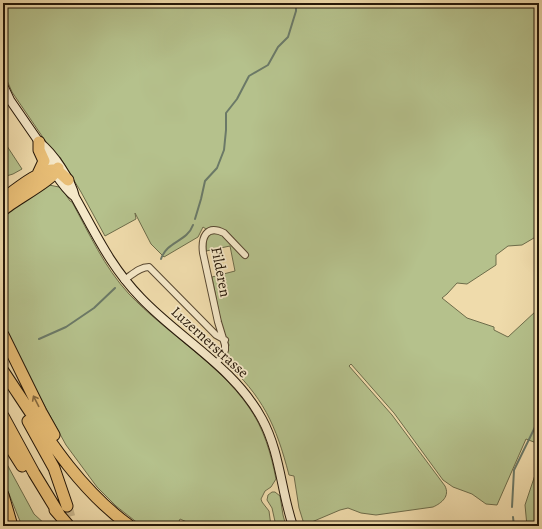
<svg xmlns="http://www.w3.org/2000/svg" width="542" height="529" font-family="Alegreya,serif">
	<rect width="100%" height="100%" fill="#efdbab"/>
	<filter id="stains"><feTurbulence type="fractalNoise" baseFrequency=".005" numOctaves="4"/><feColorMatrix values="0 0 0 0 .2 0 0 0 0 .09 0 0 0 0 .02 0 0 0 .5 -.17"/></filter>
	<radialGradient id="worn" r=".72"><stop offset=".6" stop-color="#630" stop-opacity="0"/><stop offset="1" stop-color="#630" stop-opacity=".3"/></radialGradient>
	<path fill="#b5c18c" stroke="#6d6c4a" d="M3 3H539V235L522 245 508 246 496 255V265L467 284 457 283 447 294 442 298 467 318 494 327V330L508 337 536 311 539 312V444L526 439 497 505 486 504 472 494 453 487 443 480 394 413 351 364 349 366 392 415 445 486C450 496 442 503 433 507L376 515 361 513 348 508 340 510 307 524H304L299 508 294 476 289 475C276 425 263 396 224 361L229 345 222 328 212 277 235 271 230 246 206 251V238L210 234 220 233 244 251C238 245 232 233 224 231 216 229 209 232 203 227L198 237 164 257 151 244 135 213 136 219 105 236 81 192 60 157 57 158 12 92 3 71Z
		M3 140 22 169 13 174 3 177Z
		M49 185 59 187 66 192V195L70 201 72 202C89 233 104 267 129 294 166 333 218 363 248 406 264 428 271 454 276 479L271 487 265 491 261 499 262 502 269 511 271 526H196L180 519 177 526H143L139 524 116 506 97 487 66 445 37 392 3 325V216L9 210 45 187Z
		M3 457 34 514 47 526H22L3 479Z
		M539 463V526H527L525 505Z
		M272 492H275L280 496 283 515 286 526H276L272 508 267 500 268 495Z"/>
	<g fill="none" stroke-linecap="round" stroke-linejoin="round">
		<path stroke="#6b7967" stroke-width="2" d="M195 219 201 199 205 181 217 168 224 150 226 130V113L237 99 249 76 268 65 278 47 288 37 296 11V3
			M161 259C167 241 187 242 193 225
			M39 339 66 327 94 308 115 288
			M512 507 514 470 539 419
			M513 517 514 526"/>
		<path stroke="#c7b48a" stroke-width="11" stroke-dasharray="11 5.5" stroke-linecap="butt" d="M67 506 72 526"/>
		<g stroke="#584831" stroke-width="8">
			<path id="minor" d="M124 280C132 275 139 267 149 267L216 335 225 340
				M216 363 223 356 225 350V345L218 322 203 253C201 238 206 224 224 233L245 255"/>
		</g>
		<g stroke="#251708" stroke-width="10">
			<path id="secondary" d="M3 85 10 100 39 142C43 157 63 188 75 197
				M39 142C53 153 71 179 75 197 96 234 110 266 141 298 180 339 234 367 262 419 280 452 281 491 293 526"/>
		</g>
		<g stroke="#251708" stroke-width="13">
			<path id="motorway" d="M37 176 44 161 39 150V142
				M3 199C15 190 43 167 57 170L68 180
				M3 210C14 200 55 179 58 168
				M3 335 41 412 54 435
				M3 371C40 426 75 487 130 526
				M3 416 34 473 59 514
				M28 421 54 468 67 506
				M3 436 22 466
				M3 495 12 526
				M55 510 69 526"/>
		</g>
		<use href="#minor" stroke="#f5e8c8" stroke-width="6"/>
		<use href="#secondary" stroke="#f5e8c8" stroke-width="8"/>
		<use href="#motorway" stroke="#e8be76" stroke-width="11"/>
	</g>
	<defs><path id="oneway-shaft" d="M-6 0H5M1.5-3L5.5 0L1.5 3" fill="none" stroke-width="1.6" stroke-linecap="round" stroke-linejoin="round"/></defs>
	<use stroke="#866a3f" href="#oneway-shaft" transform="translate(36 401) rotate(-117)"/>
	<g text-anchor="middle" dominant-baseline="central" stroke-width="3.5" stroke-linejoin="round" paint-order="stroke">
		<g font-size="15" fill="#251708" stroke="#f5e8c8">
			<text transform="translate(221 272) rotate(79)">Filderen</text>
			<text transform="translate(210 342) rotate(42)">Luzernerstrasse</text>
		</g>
	</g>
	<rect width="542" height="529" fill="none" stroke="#efdbab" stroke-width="16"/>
	<rect x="4" y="4" width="534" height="521" fill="none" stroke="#251708" stroke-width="2"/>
	<rect x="8" y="8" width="526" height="513" fill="none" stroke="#251708"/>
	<rect width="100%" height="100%" filter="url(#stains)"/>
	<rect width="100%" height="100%" fill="url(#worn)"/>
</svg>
